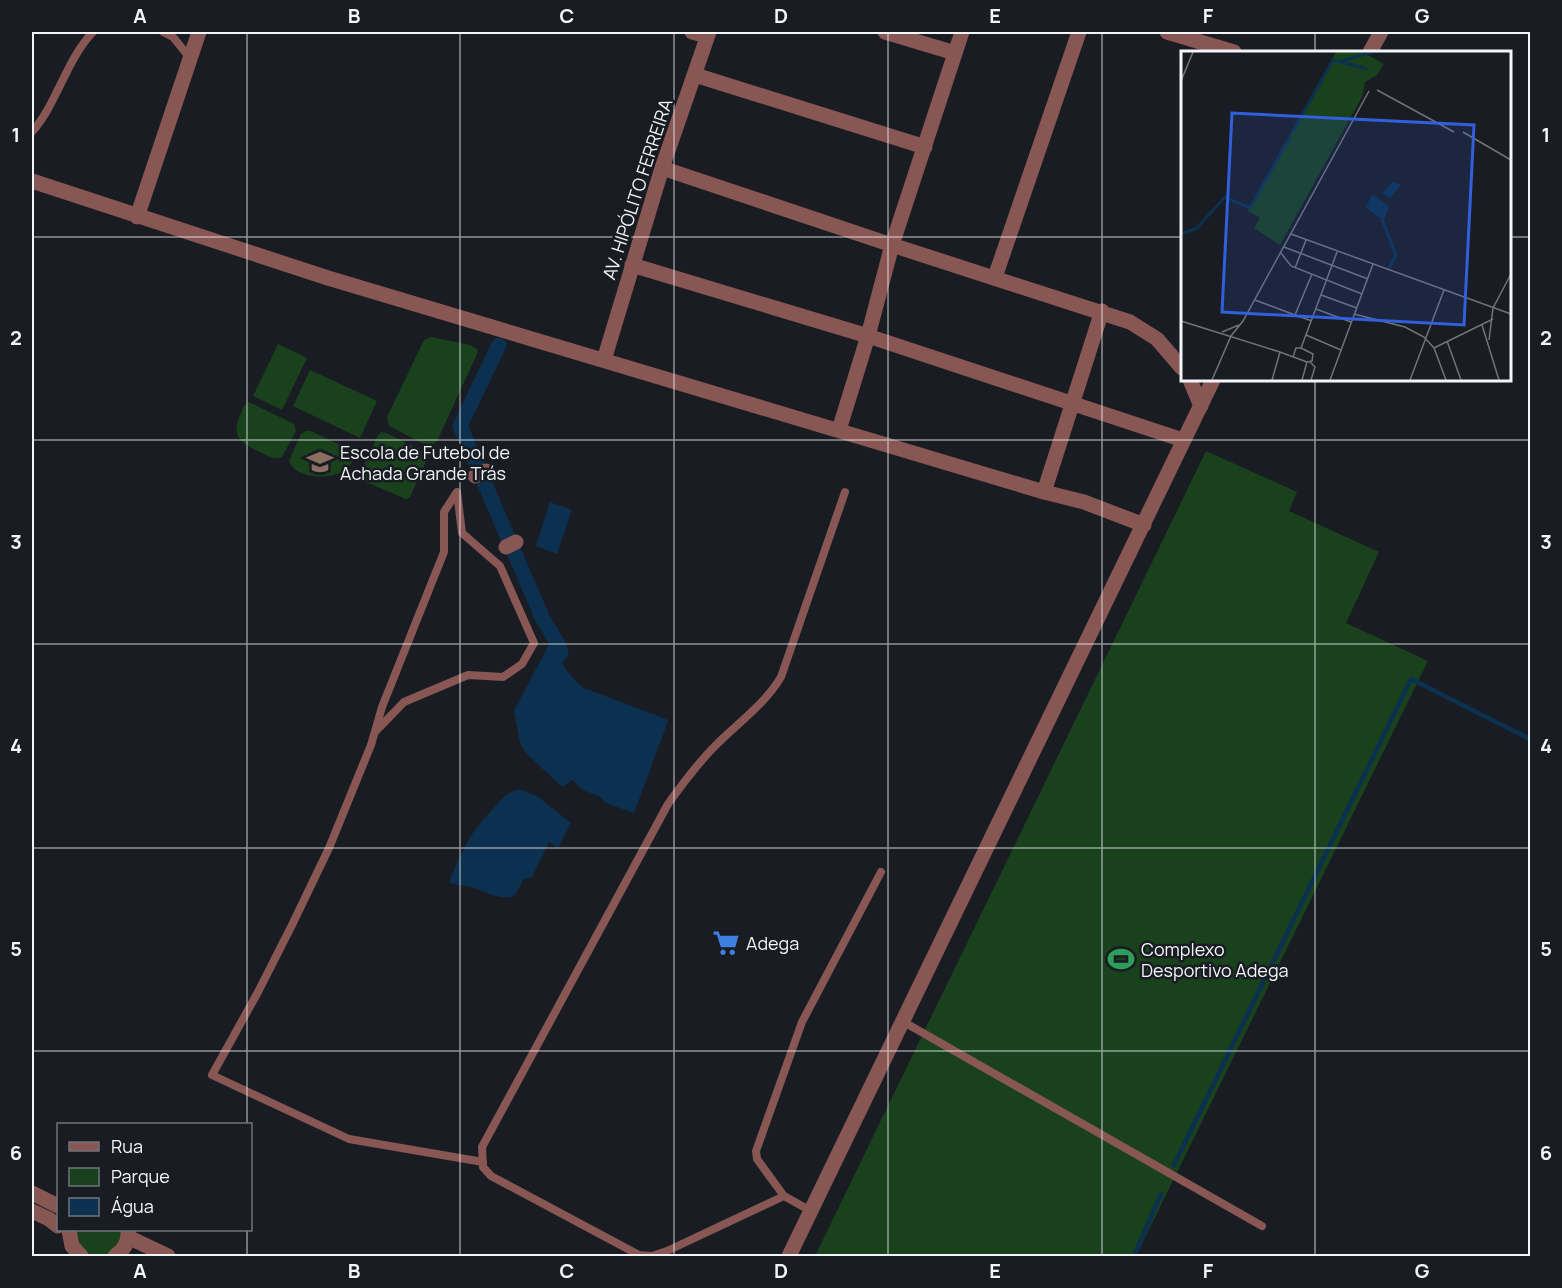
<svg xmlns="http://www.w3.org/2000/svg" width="1562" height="1288" font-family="Manrope,sans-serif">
	<rect width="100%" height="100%" fill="#191d23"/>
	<path fill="#18411c" d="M431 337 470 345 477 349 478 352 437 441 430 447 389 426 387 417 424 340Z
		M278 344 307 358 282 410 253 396Z
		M310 370 377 401 360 438 293 406Z
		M249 402 294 424 296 431 282 457C274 460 268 456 260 452 240 443 230 436 241 413 243 408 244 405 249 402Z
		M306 431H311L354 452C356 482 297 484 289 461L301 434Z
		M382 432 387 433 425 453 428 457 410 497 406 499 368 483 362 477V469L378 435Z
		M1206 451 1297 492 1289 511 1379 552 1346 623 1428 661 1136 1256H815Z
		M76 1230H121L122 1232C116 1253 100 1266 80 1248Z"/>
	<path fill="#0c3150" d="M550 502 572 510 557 554 536 546Z
		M548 646H554C561 663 569 677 584 688L666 719 668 721 634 813 606 803 600 797 581 789 573 780 562 787 527 754 520 743 514 711Z
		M519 789 537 796 571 823 558 848 549 842 532 877 523 880C520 885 518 893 513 896 501 902 479 888 467 886 460 885 455 885 449 882 460 854 471 830 493 809 501 800 507 792 519 789Z"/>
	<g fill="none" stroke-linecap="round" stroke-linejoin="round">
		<path stroke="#0c3150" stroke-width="4.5" d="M1174 1165 1411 679 1530 739
			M1134 1256 1161 1194"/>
		<path stroke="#0c3150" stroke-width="15" d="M499 345 460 426 542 617C547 627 560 645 561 653L558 656"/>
		<path stroke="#885753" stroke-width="8" d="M163 32 173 37 190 58
			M32 132C58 102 66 60 93 32
			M375 732 404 702 468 675 503 677 522 664 534 643 500 566 462 533 457 492 444 512V552L382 707 371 745 329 848 292 925 258 992 212 1075 349 1139 483 1162
			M902 1021 1262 1226
			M784 1196 667 1251 652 1256 639 1255 491 1176 483 1167 482 1147 668 804C683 783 698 763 716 745 738 723 765 704 781 677L845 492
			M811 1211 784 1196 757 1159 756 1151 802 1022 881 872"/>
		<path stroke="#885753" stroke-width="15" d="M692 32 707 36
			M885 32 955 53
			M1167 32 1234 52
			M1370 52 1381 32
			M695 75 925 147
			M662 168 892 245 1130 322 1157 339 1182 368
			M32 181 328 278 1044 492 1084 502 1144 525
			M137 217 199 32
			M632 265 868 336 1183 440
			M995 277 1079 32
			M604 360 662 168 709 32
			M1190 380 1201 406
			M839 430 868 336 892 245 962 32
			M475 476 486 471
			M1044 492 1102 311
			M506 547 516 542
			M32 1193 58 1206
			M32 1211 49 1219 58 1226
			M69 1230 72 1246 81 1256
			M128 1237 168 1256
			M115 1256C124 1250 129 1241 128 1230
			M789 1256 1213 380"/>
	</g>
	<path fill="none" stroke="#f2f5f9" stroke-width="1.5" stroke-opacity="0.55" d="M247 32V1124M460 32V1256M674 32V1256M888 32V1256M1102 32V1256M1315 32V52M32 237H1182M1510 237H1530M1315 380V1256M32 440H1530M32 644H1530M32 848H1530M32 1051H1530M247 1230V1256"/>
	<defs>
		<g id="school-bare" transform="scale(2.07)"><path d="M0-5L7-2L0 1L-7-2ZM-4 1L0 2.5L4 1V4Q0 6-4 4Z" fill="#8d6e63" stroke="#191d23" stroke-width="2.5" paint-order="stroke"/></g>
		<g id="supermarket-bare" transform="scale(2.07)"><path d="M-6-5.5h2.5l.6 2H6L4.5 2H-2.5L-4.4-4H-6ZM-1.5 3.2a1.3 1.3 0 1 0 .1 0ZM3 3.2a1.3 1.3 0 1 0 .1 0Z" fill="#3f7fe0" stroke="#191d23" stroke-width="2.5" paint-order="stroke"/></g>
		<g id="stadium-bare" transform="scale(2.07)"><path d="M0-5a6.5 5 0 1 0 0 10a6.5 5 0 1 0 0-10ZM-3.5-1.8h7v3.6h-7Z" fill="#2e9e5b" stroke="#191d23" stroke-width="2.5" paint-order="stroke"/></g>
	</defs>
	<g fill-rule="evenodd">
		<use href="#school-bare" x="320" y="462"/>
		<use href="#supermarket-bare" x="726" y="943"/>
		<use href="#stadium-bare" x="1121" y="959"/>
	</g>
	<g text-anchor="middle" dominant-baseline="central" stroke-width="5" stroke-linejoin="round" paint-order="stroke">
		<g font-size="18" fill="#f2f5f9" stroke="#191d23">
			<text transform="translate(637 189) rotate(-72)">AV. HIPÓLITO FERREIRA</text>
		</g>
		<g font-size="18" fill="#f2f5f9" stroke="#191d23" text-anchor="start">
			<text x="340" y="452">Escola de Futebol de<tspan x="340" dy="21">Achada Grande Trás</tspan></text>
			<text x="746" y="943">Adega</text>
			<text x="1141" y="949">Complexo<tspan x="1141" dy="21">Desportivo Adega</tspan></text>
		</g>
	</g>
	<g transform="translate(1181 51)">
		<rect width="330" height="330" fill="#191d23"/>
		<path d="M155 1H181L203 13 196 24 184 31 181 46 99 194 73 177 79 167 67 160Z" fill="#18411c"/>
		<path d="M211 131 220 134 209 147 201 142ZM191 143 208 155 203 169 185 157Z" fill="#0c3150"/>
		<path fill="none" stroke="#0c3150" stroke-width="3" d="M161 10 191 1M112 80 152 9 186 18M201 168 215 204 208 217M0 183 16 177 44 146 69 157 110 84"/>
		<path fill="none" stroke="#707379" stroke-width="1.5" d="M0 30 12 1M196 39 273 81M282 81 330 109V116M110 183 330 263M103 196 187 228M100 202 110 215 181 243M114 217 125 189M140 244 176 257M74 249 114 264M135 258 170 271M173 263 224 276 243 286 253 297 265 329M0 270 99 301M131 270 114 264 131 223M301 274 318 329M41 281 58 274M125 284 160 299M308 289 312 257 330 223M266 290 280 329M120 297 132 303 131 310 126 311M253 297 312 268M112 306 115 297H120L156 201M129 311 134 316 130 329M31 329 50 285 62 270 188 40M91 329 99 301 126 311 121 329M149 329 192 213M229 329 263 239"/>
		<path fill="#325fdb" fill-opacity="0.15" stroke="#325fdb" stroke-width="3" d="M51 62 293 74 283 274 41 261Z"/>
		<rect width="330" height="330" fill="none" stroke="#f2f5f9" stroke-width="3"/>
	</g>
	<rect width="1562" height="1288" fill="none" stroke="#191d23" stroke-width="66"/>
	<rect x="57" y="1123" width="195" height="108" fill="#191d23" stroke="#707379" stroke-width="1.5"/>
	<rect x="69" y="1142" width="30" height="9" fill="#885753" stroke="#707379" stroke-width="1.5"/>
	<text x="111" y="1153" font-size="18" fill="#f2f5f9">Rua</text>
	<rect x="69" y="1168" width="30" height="18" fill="#18411c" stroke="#707379" stroke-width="1.5"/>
	<text x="111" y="1183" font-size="18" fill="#f2f5f9">Parque</text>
	<rect x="69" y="1198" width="30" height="18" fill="#0c3150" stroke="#707379" stroke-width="1.5"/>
	<text x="111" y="1213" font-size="18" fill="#f2f5f9">Água</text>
	<rect x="33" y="33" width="1496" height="1222" fill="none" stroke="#f2f5f9" stroke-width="2"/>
	<g font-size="20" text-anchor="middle" font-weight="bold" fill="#f2f5f9">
		<text x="140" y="23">A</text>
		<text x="354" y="23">B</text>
		<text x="567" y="23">C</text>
		<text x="781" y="23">D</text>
		<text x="995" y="23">E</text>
		<text x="1208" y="23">F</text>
		<text x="1422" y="23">G</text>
		<text x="16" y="142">1</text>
		<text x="1546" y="142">1</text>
		<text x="16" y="345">2</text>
		<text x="1546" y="345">2</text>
		<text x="16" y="549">3</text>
		<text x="1546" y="549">3</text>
		<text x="16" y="753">4</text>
		<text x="1546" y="753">4</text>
		<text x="16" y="956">5</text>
		<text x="1546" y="956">5</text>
		<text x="16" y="1160">6</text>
		<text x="1546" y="1160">6</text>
		<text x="140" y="1278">A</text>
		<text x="354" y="1278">B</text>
		<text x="567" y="1278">C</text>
		<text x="781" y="1278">D</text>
		<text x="995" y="1278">E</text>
		<text x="1208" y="1278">F</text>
		<text x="1422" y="1278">G</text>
	</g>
</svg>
